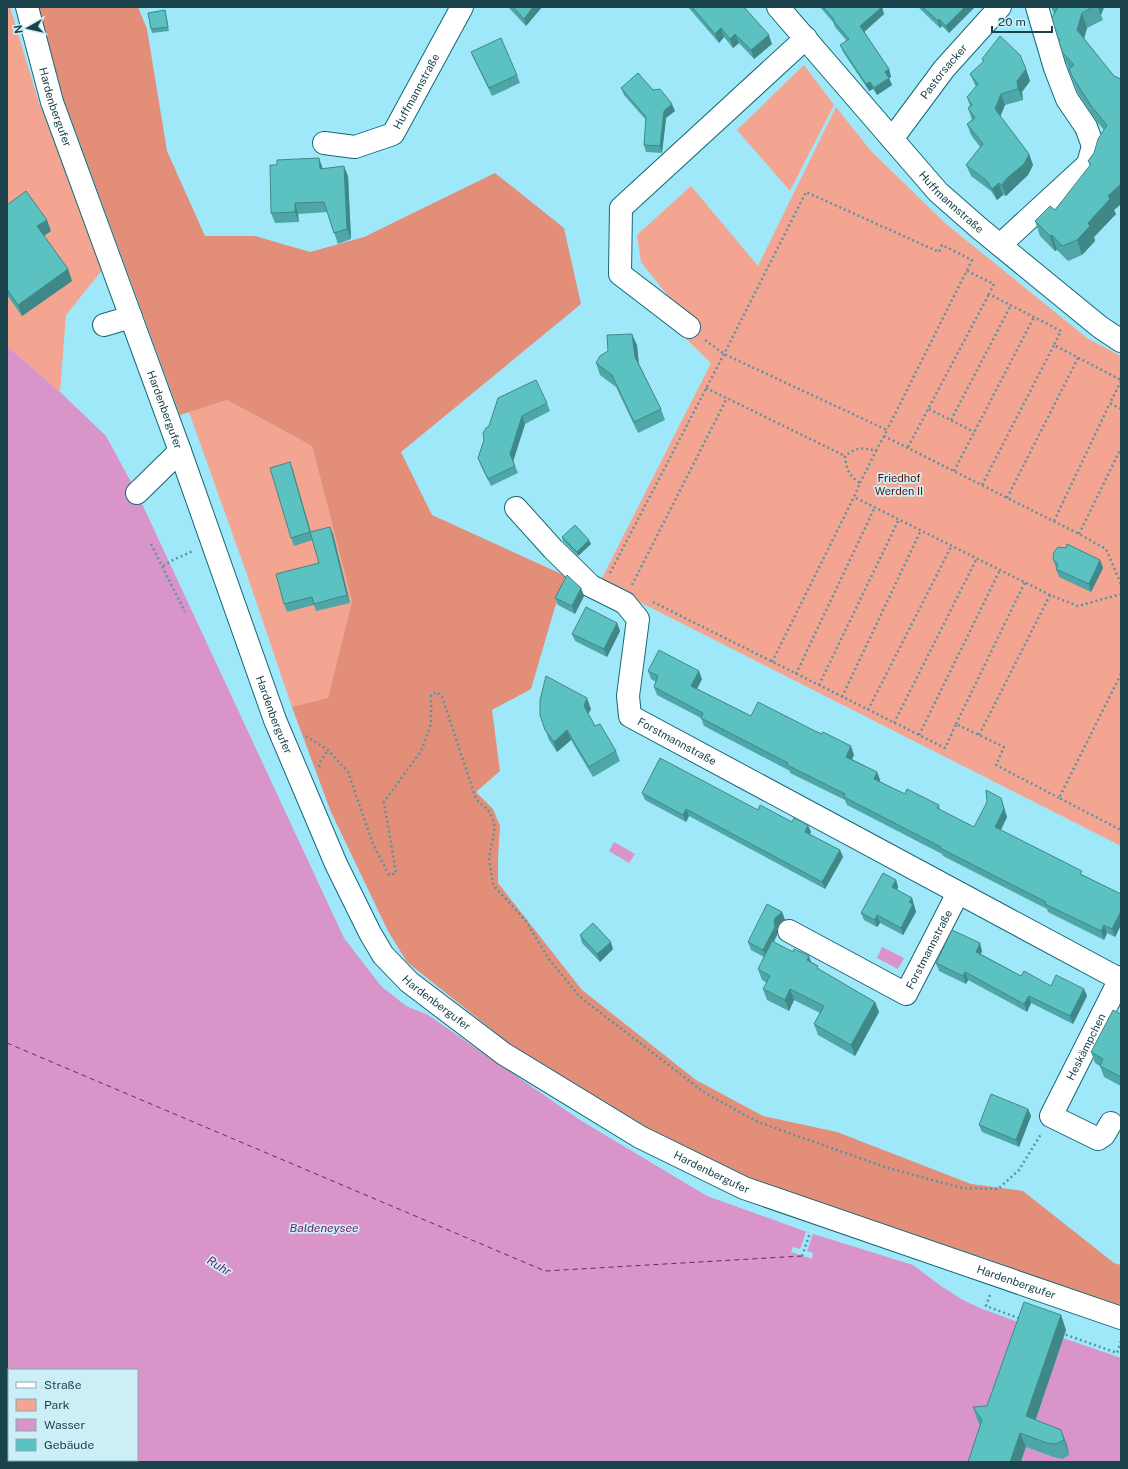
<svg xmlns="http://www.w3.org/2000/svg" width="1128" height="1469" font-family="'Public Sans',sans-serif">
	<rect width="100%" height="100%" fill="#9fe8fa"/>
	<path fill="#f4a591" d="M7 7H10L39 103 103 269 66 315 60 392 7 346Z
		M804 65 834 105 790 191 737 130Z
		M836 107 871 151 945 223 1087 338 1121 356V846L600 582 711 363 679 332 688 321 641 262 637 235 691 186 758 266Z
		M227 400 312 446 352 601 328 699 292 707 245 569 189 412Z
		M7 1385 9 1386V1460H130L134 1462H7Z"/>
	<path fill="#e38e79" d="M38 7H138L147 29 167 151 205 236H255L310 252 364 237 495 173 564 228 581 304 401 452 432 515 568 577 555 607 531 689 492 710 500 771 476 792 493 809 500 826 498 857V883L582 990 696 1080 763 1116 837 1132 971 1184 1023 1191 1114 1263 1121 1265V1307L975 1255 750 1180 639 1128 515 1048 407 962 388 931 331 812 292 707 328 698 352 601 312 446 227 400 180 415 63 97Z"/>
	<path fill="#d994ca" d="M7 346 60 392 106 436 137 493 344 938 381 986 406 1006 428 1015 580 1120 707 1196 810 1233 913 1265 941 1286 963 1300 980 1308 1026 1325 978 1462H139L136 1460H137V1370H9V1385L7 1384Z
		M614 842 635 854 629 863 609 851Z
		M882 947 904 958 898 969 877 958Z
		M1063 1338 1121 1358V1462H1021L1026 1447 1053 1457 1062 1459 1032 1431Z"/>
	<path fill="#9fe8fa" d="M806 1232 813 1234 807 1251 813 1253 812 1259 791 1252 793 1247 800 1249Z"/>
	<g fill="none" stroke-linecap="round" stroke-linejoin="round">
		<path stroke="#732266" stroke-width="1" stroke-dasharray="5 4" stroke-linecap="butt" d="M7 1043 545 1271 802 1256"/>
		<g stroke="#166675" stroke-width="24">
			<g id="minor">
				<path id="s1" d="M27 7 52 102 180 451 275 720 336 864 370 933 383 955 409 982 504 1054 640 1137 744 1188 1121 1318"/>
				<path id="s2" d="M778 7 938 192 979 228 1100 327 1121 341"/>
				<path id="s3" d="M892 139 944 69 1000 7"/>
				<path id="s4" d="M324 143 355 147 393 134 462 7"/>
				<path d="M1000 245 1088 164 1093 146 1086 127 1067 99 1055 68 1037 7"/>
				<path d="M104 325 131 317"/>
				<path d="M689 327 620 274 621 208 806 38"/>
				<path d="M137 493 180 451"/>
				<path id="s5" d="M516 508 553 549 591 586 625 603 638 619 628 696 630 716 1121 980"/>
				<path id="s6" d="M789 931 906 994 958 893"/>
				<path id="s7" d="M1111 1123 1104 1135 1098 1139 1051 1116 1121 977"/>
			</g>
		</g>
		<path stroke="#5b93a0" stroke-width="2.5" stroke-dasharray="2 3" stroke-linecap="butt" d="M967 271 994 284 989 294 1061 331 1054 345 1121 380
			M705 340 724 354 887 430 884 436 1079 534 1106 549 1121 584
			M1121 381 1110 403 1121 409
			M706 388 845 456
			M929 409 974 432
			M951 420 1011 305
			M884 436 876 451C862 447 857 447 845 456 846 469 849 476 860 483L854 497 1050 595 1078 606 1121 594
			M908 447 989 294
			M954 471 1034 317
			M860 483 876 451
			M982 485 1054 345
			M1007 498 1078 358
			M1054 521 1110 403
			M1079 534 1121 448
			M151 544 185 612
			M163 566 173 560 193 551
			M610 573 724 354 806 192 939 252 942 245 972 260 887 430
			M632 585 727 398
			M653 602 945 748 956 724 1004 747 996 765 1059 798
			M772 662 854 497
			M796 674 875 507
			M1121 674 1059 798 1121 830
			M819 685 899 519
			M842 697 921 530
			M868 710 952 545
			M894 723 977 558
			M956 724 1025 582
			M919 735 1000 570
			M979 735 1050 595
			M306 736 328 750 348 772 373 844 389 875 396 873 384 802 421 751 431 724V695L437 692 442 697 476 799 490 812 495 827 489 858 493 885 526 921 548 958 580 997 705 1093 758 1122 888 1168 962 1188 998 1189 1019 1170 1041 1134
			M319 767 321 760 328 750
			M802 1256 810 1233
			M990 1295 986 1306 1021 1319
			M1061 1333 1117 1353 1121 1341
			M7 1399 9 1400
			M109 1460 113 1462"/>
		<use href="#minor" stroke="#fff" stroke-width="22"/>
	</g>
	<path fill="#4ea7a6" d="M508 7H542L526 26Z
		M688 7H744L772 44 754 59 739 43 733 48 724 37 719 43Z
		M820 7H882L884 14 864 32 889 69 891 77 889 78 892 85 877 95 873 89 869 91 843 52 840 45 847 41 835 27 833 22Z
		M918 7H975L949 33 942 26 940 28Z
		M1051 7H1104L1101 15 1103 20 1087 28 1084 39 1114 76 1121 79V204L1114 210 1116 214 1094 237 1095 241 1082 255 1068 261 1057 250 1055 251 1040 236 1035 221 1055 210 1090 166 1088 161 1094 153 1104 130 1097 122 1078 93 1061 49 1052 18 1054 14Z
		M165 10 166 14 169 31 152 33 151 29Z
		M471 52 517 75 520 83 492 96 474 59Z
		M982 59 1026 69 1030 81 1022 92 1023 100 1005 105 1000 116 1029 154 1033 165 1028 175 1011 191 1006 196 1003 195 997 200 991 191 971 176 966 165 980 147 971 135 967 124 972 120 968 108 970 106 967 97 976 87 970 74 983 62Z
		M621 88 653 90 675 111 666 118 662 153 646 152 644 145 646 120 624 95Z
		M323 169 348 176 351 239 338 244 327 212 298 214 299 222 275 223 271 213Z
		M7 205 51 231 44 236 68 269 72 281 22 316 7 295Z
		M637 345 639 364 661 409 665 420 638 433 616 387 600 375 596 363Z
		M547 403 550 411 525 424 513 461 518 473 491 486 481 466 478 458 484 440 483 433Z
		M290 462 311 532 333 534 350 603 316 611 314 605 287 612 284 604 319 563 313 540 294 546 291 538Z
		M562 537 591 544 578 556 563 541Z
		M1053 559 1100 560 1103 568 1091 592 1059 577 1056 569V568Z
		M581 588 584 596 575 614 558 605 555 598Z
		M617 623 620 631 607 657 575 641 572 634Z
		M648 671 702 679 697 689 751 716 854 755 852 759 877 772 880 780 879 781 905 794 939 805 940 810 974 827 1001 798 1007 817 1001 830 1083 875 1121 894V925L1115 937 1107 933 1104 940 1048 912 1047 909 943 856 942 854 847 805 845 800 790 773V771L704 726 701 718 657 695 654 687 656 682 651 679Z
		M591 709 588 714 595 726 616 751 620 761 593 777 571 740 557 752 549 740 540 715Z
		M642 793 758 810 811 832 809 834 840 850 843 857 825 889 689 816 686 822 645 800Z
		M896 880 898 887 897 890 912 898 916 912 903 935 880 923 877 927 864 920 861 913Z
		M782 912 785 920 778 925 777 931V935L774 942 811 962 820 970 875 1002 879 1012 855 1056 818 1035 814 1024 820 1013 794 1000 789 1011 767 1000 763 989 767 983 762 980 758 969 764 957 751 950 748 942Z
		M580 935 613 949 600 962 582 943Z
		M982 951 981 954 1021 976 1051 986 1084 989 1087 996 1073 1024 1031 1003 1027 1012 968 980 966 984 939 971 936 963Z
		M1121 1014V1086L1104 1077 1100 1066 1095 1063 1091 1052Z
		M1028 1109 1031 1116 1019 1147 982 1132 979 1125Z
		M1061 1315 1066 1330 1035 1420 1061 1430 1067 1445 1069 1455 1062 1459 1053 1457 1026 1447 980 1425 978 1422 973 1407 987 1406Z"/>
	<path fill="#408887" d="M533 7H542L526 26 524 19Z
		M882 7 884 14 863 33 860 26Z
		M965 7H975L949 33 946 26Z
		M1098 7H1104L1101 15Z
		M1082 13 1087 28 1082 45 1077 30Z
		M939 19 942 26 940 28 938 21Z
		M721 28 724 37 719 43 715 34Z
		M735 34 739 43 733 48 730 39Z
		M769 35 772 44 754 59 751 50Z
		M889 69 891 77 889 78 892 85 877 95 874 88 885 72Z
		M1026 69 1030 81 1022 92 1023 100 1018 89 1017 81Z
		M870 82 873 89 869 91 866 84Z
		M1001 94 1005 105 999 120 995 109Z
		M672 104 675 111 666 118 662 153 660 146 664 111Z
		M1029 154 1033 165 1028 175 1011 191 1006 196 1002 185Z
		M319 158 323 169 324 180 320 169Z
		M344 166 348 176 351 239 347 229Z
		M999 183 1003 195 997 200 992 189Z
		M1121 184V204L1114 210 1116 214 1094 237 1095 241 1082 255 1077 240 1088 223 1108 196Z
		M295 203 298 214 299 222 295 212Z
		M47 220 51 231 41 238 37 226Z
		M1052 235 1057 250 1055 251 1050 236Z
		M68 269 72 281 22 316 18 305Z
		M632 334 637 345 639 368 635 357Z
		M522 416 525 424 513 462 510 454Z
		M290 462 293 470 313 540 310 532Z
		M330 527 333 534 350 603 347 595Z
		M589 540 591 544 578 556 577 552Z
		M1100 560 1103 568 1091 592 1089 584Z
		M581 588 584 596 575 614 572 606Z
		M617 623 620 631 607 657 604 649Z
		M699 671 702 679 694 694 691 686Z
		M587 698 591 709 587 716 584 706Z
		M567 730 571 740 557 752 554 742Z
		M851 746 854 755 849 765 846 757Z
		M877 772 880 780 877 787 874 779Z
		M1001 798 1007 817 998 835 995 827Z
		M686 809 689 816 686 822 683 815Z
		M808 825 811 832 807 839 805 832Z
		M840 850 843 857 825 889 822 882Z
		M896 880 898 887 894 895 892 887Z
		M912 898 916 912 903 935 901 928 909 902Z
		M1121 911V925L1115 937 1112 929Z
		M782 912 785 920 778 925 777 931V935L766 957 763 950 774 923 775 918Z
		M877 915 880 923 877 927 875 920Z
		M1104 925 1107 933 1104 940 1101 931Z
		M611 942 613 949 600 962 597 954Z
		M980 943 982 951 978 959 976 952Z
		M809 956 813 967 807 960Z
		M965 972 968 980 966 984 963 976Z
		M790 989 794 1000 789 1011 785 1000Z
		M1084 989 1087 996 1073 1024 1070 1016Z
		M1029 996 1031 1003 1027 1012 1024 1004Z
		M875 1002 879 1012 855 1056 851 1045Z
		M1028 1109 1031 1116 1019 1147 1016 1140Z
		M1061 1315 1066 1330 1032 1431 1026 1416Z
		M1061 1430 1067 1445 1069 1455 1064 1440Z
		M1020 1433 1026 1447 1021 1462H1010Z"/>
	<path fill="#5bc2c1" stroke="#408887" d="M513 7H533L524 19Z
		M692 7H744L769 35 751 50 735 34 730 39 721 28 715 34Z
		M823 7H882L860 26 889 69 885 72 889 78 874 88 870 82 866 84 840 45 849 39 833 20 834 19Z
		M923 7H965L946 26 939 19 938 21Z
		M1058 7H1093L1082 13 1077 30 1114 76 1121 79V184L1108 196 1110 199 1088 223 1090 226 1077 240 1062 246 1052 235 1050 236 1035 221 1050 206 1055 210 1091 164 1088 161 1094 153 1098 139 1107 125 1092 107 1073 78 1069 69 1074 65 1063 53 1059 42 1060 40 1058 38 1052 18Z
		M165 10 168 27 151 29 148 13Z
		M1000 36 1020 55 1026 69 1017 81 1018 89 1001 94 995 109 1029 154 1024 164 1006 179 1002 185 999 183 992 189 986 180 966 165 983 144 967 124 975 118 968 108 972 105 967 97 978 84 970 74 984 61 982 59Z
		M501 38 517 75 489 88 471 52Z
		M638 73 653 90 660 89 672 104 664 111 660 146 644 145 646 117 621 88Z
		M319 158 320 169 344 166 347 229 334 233 324 202 295 203V212L271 213 270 165H277V160Z
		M26 191 47 220 37 226 68 269 18 305 7 289V205Z
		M632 334 635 357 661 409 634 422 612 375 596 363 600 356 608 351 607 335Z
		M536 380 547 403 522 416 510 454 515 466 488 479 478 458 484 440 483 433 486 428 489 426 498 398Z
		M290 462 310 532 291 538 270 468Z
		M575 525 589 540 577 552 562 537Z
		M330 527 347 595 314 604 312 597 284 604 276 574 319 563 310 532Z
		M1067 544 1100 560 1089 584 1056 569 1058 565 1053 559 1054 552 1058 547 1066 548Z
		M567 575 581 588 572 606 555 598Z
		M586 607 617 623 604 649 572 634Z
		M659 650 699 671 691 686 751 716 758 702 815 731 822 734 823 732 851 746 846 757 877 772 874 779 905 794 907 789 939 805 937 808 974 827 987 802 986 790 1001 798 1004 809 995 827 1082 871 1080 874 1121 894V911L1112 929 1104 925 1101 931 1045 904 1046 902 940 848 941 847 844 797 845 794 787 765 788 763 701 718 703 713 654 687 658 676 648 671Z
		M546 676 587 698 584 706 595 726 600 724 616 751 589 767 567 730 554 742 545 730 540 715V700Z
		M660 758 758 810 760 805 792 822 794 818 808 825 805 832 840 850 822 882 686 809 683 815 642 793Z
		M883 873 896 880 892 887 912 898 909 902 913 904 901 928 877 915 875 920 861 913Z
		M767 904 782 912 775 918 774 923 775 927 763 950 748 942Z
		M593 923 611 942 597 954 580 935Z
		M952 930 980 943 976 952 1021 976 1024 971 1051 986 1056 975 1084 989 1070 1016 1029 996 1024 1004 965 972 963 976 936 963Z
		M772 941 793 952 794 949 809 956 807 960 818 966 817 968 875 1002 851 1045 814 1024 824 1006 790 989 785 1000 763 989 770 976 758 969Z
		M1113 1010 1121 1014V1077L1100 1066 1103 1059 1091 1052Z
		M991 1094 1028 1109 1016 1140 979 1125Z
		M1024 1302 1061 1315 1026 1416 1061 1430 1064 1440 1056 1444 1047 1443 1020 1433 1010 1462H968L982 1420 973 1407 987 1406Z"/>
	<g text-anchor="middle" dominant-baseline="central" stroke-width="3.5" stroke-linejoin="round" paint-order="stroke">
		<g font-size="11" fill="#1b434c" stroke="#cceff7">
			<text stroke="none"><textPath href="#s3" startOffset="85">Pastorsacker</textPath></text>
			<text stroke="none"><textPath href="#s4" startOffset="120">Huffmannstraße</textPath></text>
			<text stroke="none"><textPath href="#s1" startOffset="104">Hardenbergufer</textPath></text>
			<text stroke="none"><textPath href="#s2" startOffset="261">Huffmannstraße</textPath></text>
			<text stroke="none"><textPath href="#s1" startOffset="426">Hardenbergufer</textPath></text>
			<text stroke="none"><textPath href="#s1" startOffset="750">Hardenbergufer</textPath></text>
			<text stroke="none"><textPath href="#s5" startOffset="318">Forstmannstraße</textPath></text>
			<text stroke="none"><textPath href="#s6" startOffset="183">Forstmannstraße</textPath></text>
			<text stroke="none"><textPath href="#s1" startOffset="1086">Hardenbergufer</textPath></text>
			<text stroke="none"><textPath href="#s7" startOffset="151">Heskämpchen</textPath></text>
			<text stroke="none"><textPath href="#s1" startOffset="1410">Hardenbergufer</textPath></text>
			<text stroke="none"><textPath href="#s1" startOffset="1734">Hardenbergufer</textPath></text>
		</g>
		<g font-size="11" fill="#5a0e00" stroke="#cceff7">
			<text x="899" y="478">Friedhof<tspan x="899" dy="13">Werden II</tspan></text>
		</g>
		<g font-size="12" font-style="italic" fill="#732266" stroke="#cceff7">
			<text x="324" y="1228">Baldeneysee</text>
			<text transform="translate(219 1266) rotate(32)">Ruhr</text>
		</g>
	</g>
	<rect width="1128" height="1469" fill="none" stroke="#1b434c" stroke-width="16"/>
	<rect x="8" y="1369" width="130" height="92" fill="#cceff7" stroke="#85aab3"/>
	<rect x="16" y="1382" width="20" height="6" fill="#ffffff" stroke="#85aab3"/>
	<text x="44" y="1389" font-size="12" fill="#1b434c">Straße</text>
	<rect x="16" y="1399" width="20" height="12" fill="#f4a591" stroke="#85aab3"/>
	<text x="44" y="1409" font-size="12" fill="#1b434c">Park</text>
	<rect x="16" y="1419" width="20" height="12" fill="#d994ca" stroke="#85aab3"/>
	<text x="44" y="1429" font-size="12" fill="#1b434c">Wasser</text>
	<rect x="16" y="1439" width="20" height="12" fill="#5bc2c1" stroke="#85aab3"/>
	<text x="44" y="1449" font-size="12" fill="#1b434c">Gebäude</text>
	<g transform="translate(28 28) rotate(262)" stroke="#cceff7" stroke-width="3" paint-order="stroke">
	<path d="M0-3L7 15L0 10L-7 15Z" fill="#1b434c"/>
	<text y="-6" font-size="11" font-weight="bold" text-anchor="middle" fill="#1b434c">N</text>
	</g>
	<path d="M992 26v6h60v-6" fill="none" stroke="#1b434c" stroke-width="2"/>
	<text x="998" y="26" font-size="12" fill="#1b434c" stroke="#cceff7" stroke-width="3" paint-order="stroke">20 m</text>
</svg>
